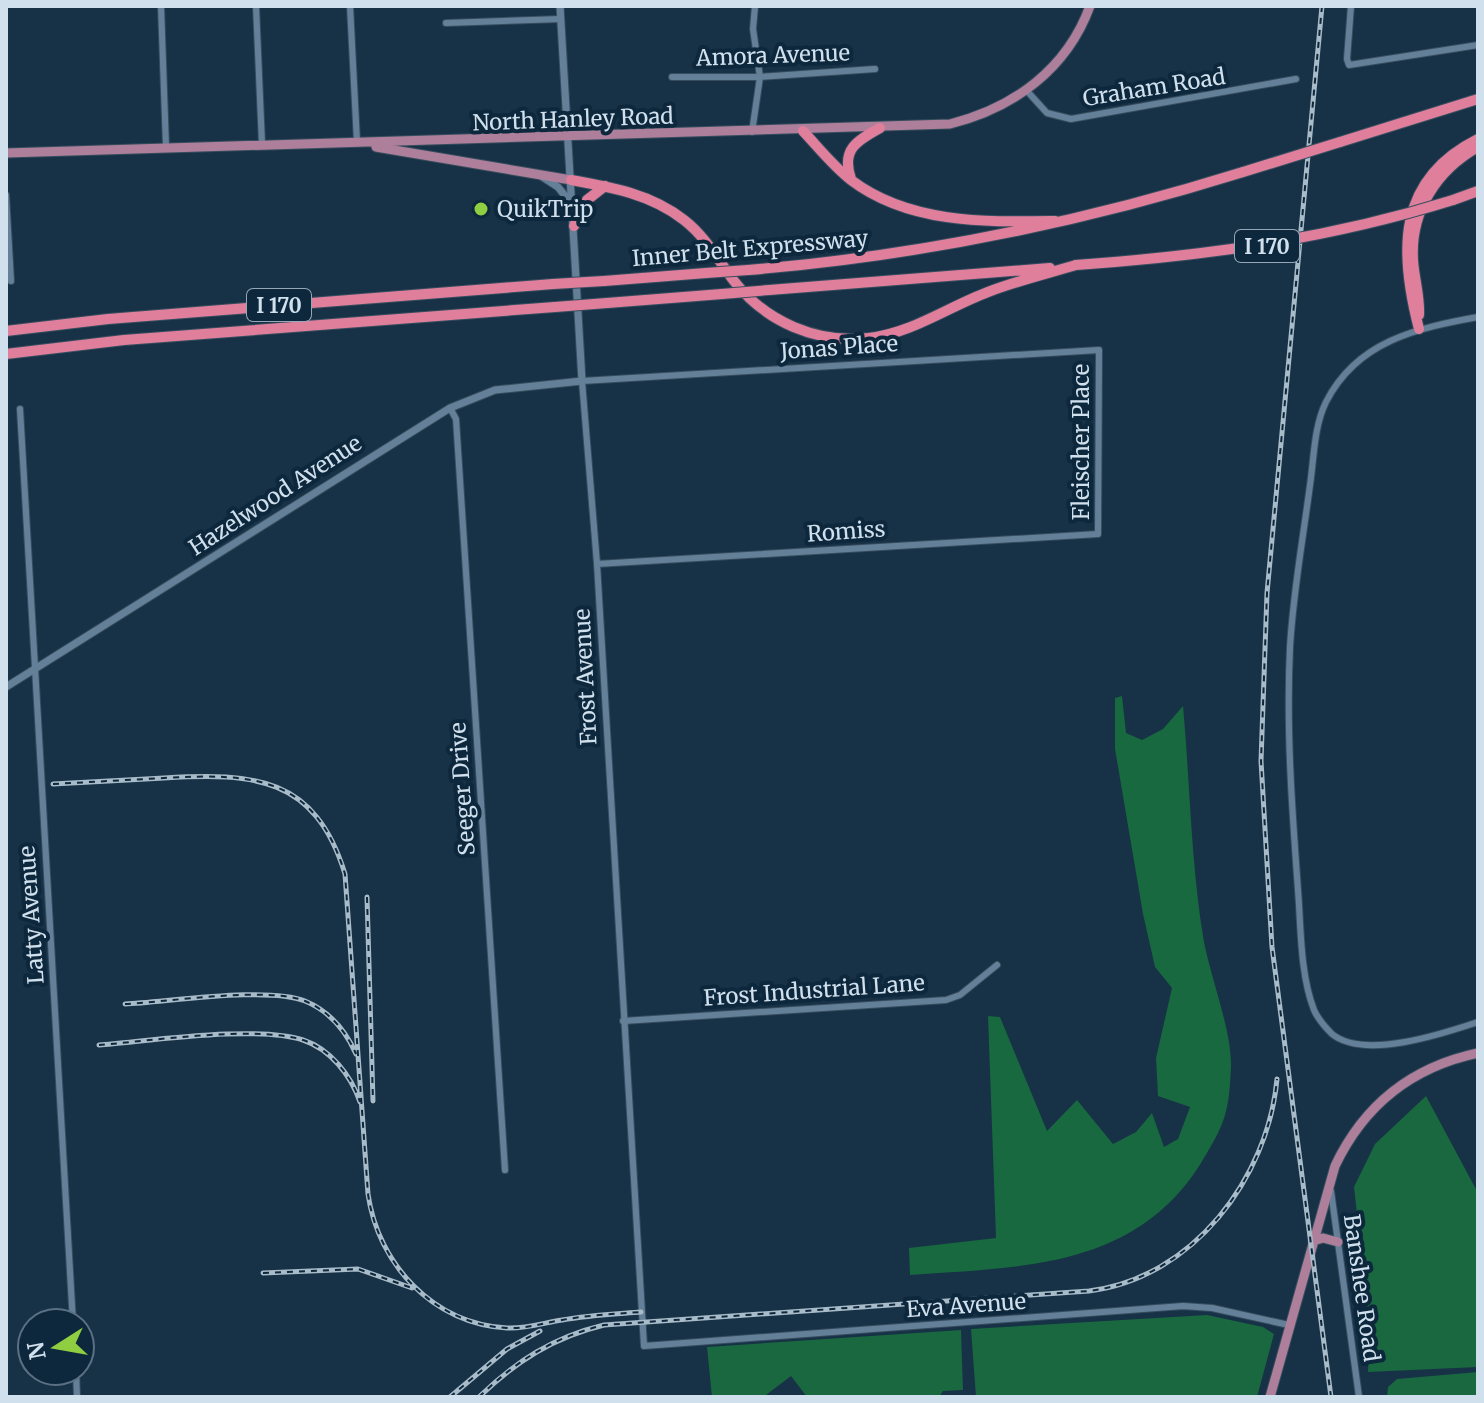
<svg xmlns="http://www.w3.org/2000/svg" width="1484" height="1403" font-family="Merriweather,serif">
	<rect width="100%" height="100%" fill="#173146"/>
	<path fill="#196840" d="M1426 1096 1478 1193V1367L1368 1372 1370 1329 1354 1187 1375 1144Z
		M1207 1315 1263 1327 1274 1334 1257 1397H976L971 1329Z
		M961 1330 963 1390 943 1391 939 1397H807L791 1376 766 1395 782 1397H712L707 1347Z
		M1478 1372V1397H1387L1388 1387 1397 1379Z"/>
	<path fill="#186840" d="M1122 696 1126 733 1142 740 1163 729 1183 706C1190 782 1191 867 1204 942 1211 978 1232 1032 1231 1067 1229 1113 1225 1124 1201 1163 1135 1269 1021 1267 910 1275L909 1248 996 1238 988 1016 1000 1017 1047 1131 1077 1100 1113 1144 1136 1132 1152 1113 1164 1147 1178 1139 1190 1107 1158 1096 1156 1058 1172 988 1155 967 1143 914 1115 749V698Z"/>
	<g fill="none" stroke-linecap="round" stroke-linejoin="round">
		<g stroke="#374d5e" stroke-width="8">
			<path id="minor" d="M161 6 166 147
				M256 6 262 144
				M350 6 357 142
				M1351 6 1347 59 1349 65 1478 45
				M446 23 561 19
				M672 77H760L875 69
				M1027 91 1047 113 1071 119 1296 79
				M752 132 760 77 753 29 755 6
				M6 195 11 281
				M1478 317C1417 328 1357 341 1326 402 1314 426 1314 458 1310 485 1303 539 1293 593 1290 647 1286 728 1292 809 1298 890 1301 927 1300 974 1314 1010 1318 1019 1325 1027 1332 1034 1364 1060 1442 1034 1478 1022
				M450 408 456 419 505 1170
				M20 409 73 1323
				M597 564 1098 534 1099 350 582 381 597 564 644 1346 1183 1306 1212 1308 1289 1325
				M623 1021 946 1000 960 995 997 965
				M1331 1191 1359 1397
				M76 1371 77 1397"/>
		</g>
		<g stroke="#374d5e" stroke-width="9">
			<path id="tertiary" d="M541 176 558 187 570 202
				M6 687 450 408 495 390 582 381 560 6"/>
		</g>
		<g stroke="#374d5e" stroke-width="11">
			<path id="primary" d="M376 147 571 180
				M6 153 950 124C1014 108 1067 69 1090 6
				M1313 1241 1323 1238 1338 1242
				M1270 1397 1335 1166C1364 1105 1412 1067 1478 1053"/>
		</g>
		<g stroke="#374d5e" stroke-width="12">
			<path id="motorway" d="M803 131C819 148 833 166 851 180 909 224 986 222 1055 221
				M1340 142 1478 99
				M851 179C841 150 856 141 880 128
				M571 180C611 187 651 194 684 220 706 237 718 260 734 281 766 322 817 344 869 338 912 333 948 307 988 292 1016 281 1046 274 1076 265
				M1453 200 1478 191
				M574 226 587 200 605 186
				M748 270C919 256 1080 223 1243 172
				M604 281 706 273
				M769 290 1050 268
				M607 303 722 294
				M1419 315C1420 296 1414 278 1413 260 1410 211 1437 170 1478 147
				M1419 329C1399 252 1396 180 1478 139
				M6 331 108 319 553 284
				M6 354 124 340 555 307"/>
		</g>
		<use href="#minor" stroke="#648099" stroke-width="6"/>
		<use href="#tertiary" stroke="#648099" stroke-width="7"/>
		<use href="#primary" stroke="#ae7f9b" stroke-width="9"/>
		<use href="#motorway" stroke="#df7f9c" stroke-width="10"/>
		<g stroke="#a8bbc9" stroke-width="5">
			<path id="rail" d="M1322 6 1267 593 1261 761 1272 947 1331 1397
				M53 784C90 782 127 780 164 778 254 773 315 776 345 874L368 1194C378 1264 433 1324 507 1328 526 1329 543 1323 562 1320 588 1315 615 1314 641 1312
				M367 897 373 1101
				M125 1004C168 1002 268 986 305 1001 329 1011 346 1031 356 1054
				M99 1045C150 1041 257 1025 303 1040 330 1049 351 1075 360 1102
				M263 1273 358 1269 412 1288
				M450 1397 507 1349 540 1331
				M479 1397C516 1361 554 1337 604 1325L1089 1291C1193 1278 1268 1178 1277 1079"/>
		</g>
		<use href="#rail" stroke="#0d273c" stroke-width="2" stroke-dasharray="6" stroke-linecap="butt"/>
		<g stroke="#374d5e" stroke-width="12" stroke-linecap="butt">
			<path id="motorway-bridge" d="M1243 172 1340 142
				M1076 265C1205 256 1328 239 1453 200
				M706 273 748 270
				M553 284 604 281
				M722 294 769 290
				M555 307 607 303"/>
		</g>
		<use href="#motorway-bridge" stroke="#df7f9c" stroke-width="10"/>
	</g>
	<circle fill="#8fcd41" stroke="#0d273c" stroke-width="3" cx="481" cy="209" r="8"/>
	<g text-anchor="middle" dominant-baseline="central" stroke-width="8" stroke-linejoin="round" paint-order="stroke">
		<g fill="#0d273c" stroke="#96a8b8" stroke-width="2">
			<rect x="1235" y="230" width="64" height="32" rx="6"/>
			<rect x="247" y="289" width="64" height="32" rx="6"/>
		</g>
		<g font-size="20" font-weight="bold" fill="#d0e0ed">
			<text x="1267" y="246">I 170</text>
			<text x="279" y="305">I 170</text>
		</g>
		<g font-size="22" fill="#d0e0ed" stroke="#0d273c">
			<text transform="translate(773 55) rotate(-2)">Amora Avenue</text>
			<text transform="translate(1154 87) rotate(-9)">Graham Road</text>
			<text transform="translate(573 119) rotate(-2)">North Hanley Road</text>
			<text transform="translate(750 248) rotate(-5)">Inner Belt Expressway</text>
			<text transform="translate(839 347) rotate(-4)">Jonas Place</text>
			<text transform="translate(1081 442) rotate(-90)">Fleischer Place</text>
			<text transform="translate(275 495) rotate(-33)">Hazelwood Avenue</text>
			<text transform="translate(846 531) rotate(-4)">Romiss</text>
			<text transform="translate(585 677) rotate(-93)">Frost Avenue</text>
			<text transform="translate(462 789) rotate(-94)">Seeger Drive</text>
			<text transform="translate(31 915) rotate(-94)">Latty Avenue</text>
			<text transform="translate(814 990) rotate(-4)">Frost Industrial Lane</text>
			<text transform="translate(1362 1288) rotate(82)">Banshee Road</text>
			<text transform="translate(966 1305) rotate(-4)">Eva Avenue</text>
		</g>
		<g font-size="22" fill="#d0e0ed" stroke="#0d273c" text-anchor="start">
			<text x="497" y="209">QuikTrip</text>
		</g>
	</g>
	<rect width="1484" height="1403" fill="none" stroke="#d0e0ed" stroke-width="16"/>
	<g transform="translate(56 1347) rotate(259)"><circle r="38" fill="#0d273c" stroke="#5b7183" stroke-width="2"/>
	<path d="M0-6L14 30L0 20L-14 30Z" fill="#8fcd41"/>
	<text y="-12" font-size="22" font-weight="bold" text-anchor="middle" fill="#d0e0ed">N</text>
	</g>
</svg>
